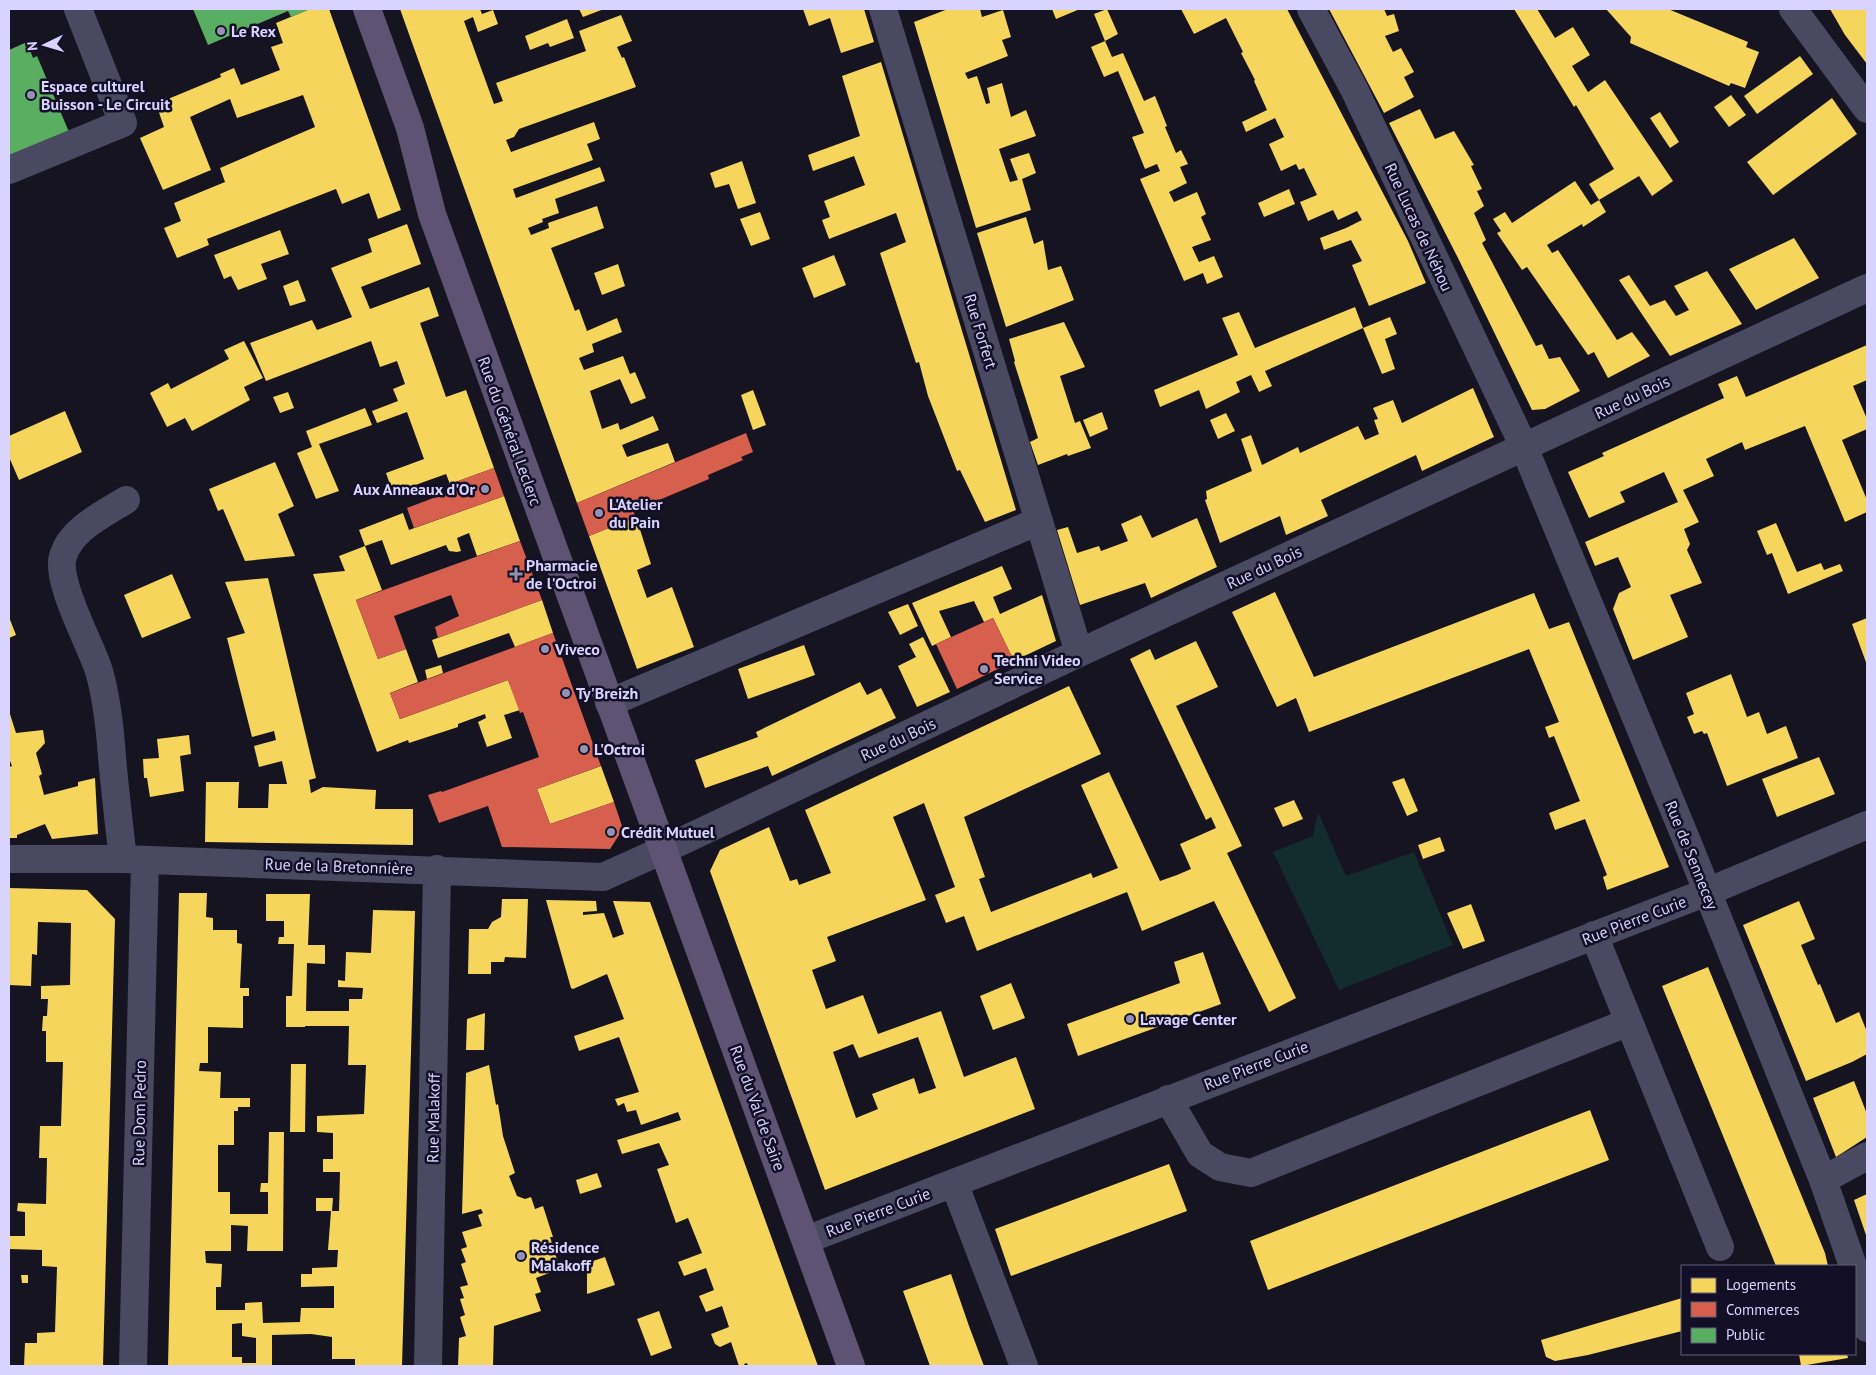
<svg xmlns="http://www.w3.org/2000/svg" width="1876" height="1375" font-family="'PT Sans',sans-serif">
	<rect width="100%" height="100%" fill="#161421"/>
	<path fill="#132c2d" d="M1318 812 1346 876 1414 852 1453 945 1339 990 1273 852 1313 836Z"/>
	<path fill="#f6d55c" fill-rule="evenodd" d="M310 9H329L401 210 378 219 369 193 342 204 336 189 207 239 209 245 177 258 164 228 181 221 174 203 225 182 220 168 315 127 303 95 237 118 230 99 190 117 211 170 163 190 140 138 164 127 156 104 221 77 220 74 234 68 241 85 280 70 271 47 283 43 276 23Z
		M400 9H480L482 14 493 10 498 24 478 32 473 17 464 21 494 104 503 101 496 83 586 51 579 31 621 15 632 41 617 47 622 58 624 57 636 87 519 129 514 137 506 140 511 152 594 122 600 139 587 144 593 160 513 189 516 198 600 167 605 181 555 199 559 213 542 219 543 222 528 228 531 235 549 228 548 223 597 206 604 228 551 248 575 311 579 309 587 331 617 318 622 332 592 344 594 352 579 358 584 370 623 356 630 374 635 372 646 398 631 404 620 379 590 391 602 429 618 423 620 430 653 416 659 430 622 445 627 457 668 443 675 462 577 503Z
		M579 9H604L583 17Z
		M803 9H864L874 42 841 53 830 18 809 26Z
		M948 9H980L982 17 1003 10 1011 37 1002 40 1008 56 965 73 968 79 977 76 986 104 990 103 987 88 1002 83 1011 117 1026 110 1036 136 999 149 1010 182 1018 180 1010 159 1029 153 1036 173 1022 179 1031 210 976 228 914 22Z
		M1052 9H1080L1056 19Z
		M1107 9 1118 34 1105 41 1112 57 1123 53 1144 101 1155 96 1167 126 1165 127 1176 153 1181 150 1188 164 1180 167 1187 183 1169 192 1174 202 1197 192 1206 214 1201 217 1211 240 1192 247 1199 262 1214 256 1223 277 1207 284 1203 273 1184 281 1140 179 1160 171 1157 164 1145 169 1132 137 1144 133 1118 71 1104 77 1091 47 1105 41 1094 14Z
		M1181 9H1287L1408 241 1426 283 1369 306 1352 265 1362 261 1351 240 1324 250 1320 238 1346 228 1362 220 1357 211 1338 220 1333 210 1308 221 1300 202 1317 195 1304 168 1299 170 1296 164 1281 171 1269 144 1284 137 1275 118 1246 132 1242 122 1267 110 1254 81 1255 80 1241 53 1243 52 1226 18 1194 34Z
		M1329 9H1384L1387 16 1394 14 1399 31 1385 36 1393 52 1401 48 1414 72 1404 77 1414 97 1384 113Z
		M1514 9H1537L1555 38 1573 27 1590 55 1572 66 1588 92 1605 80 1673 181 1652 196 1639 176 1599 200 1589 184 1614 169 1576 105 1574 107Z
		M1606 9H1668L1748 42 1746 47 1759 52 1745 88 1731 83 1729 86 1630 43 1631 37Z
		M1830 9H1867V64L1845 35Z
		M567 19 574 38 550 47 548 43 530 50 525 36Z
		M1800 56 1813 74 1757 114 1744 96Z
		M881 62 1016 510 985 522 960 470 957 471 928 396 919 362 916 363 880 253 906 242 896 213 829 239 822 220 830 217 824 201 865 185 854 156 813 171 808 155 860 136 842 76Z
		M1731 95 1746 115 1729 127 1714 107Z
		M1832 98 1857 134 1773 195 1747 162Z
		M1420 109 1435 139 1454 131 1474 165 1471 166 1482 189 1477 191 1484 206 1474 213 1486 240 1482 243 1536 346 1542 344 1549 359 1560 357 1580 391 1545 409 1532 410 1458 258 1389 123Z
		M1660 112 1679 142 1670 148 1650 118Z
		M742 161 756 203 738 209 729 184 715 188 710 173Z
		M1575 181 1591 205 1599 200 1606 212 1583 227 1582 224 1547 245 1552 253 1558 250 1617 340 1632 332 1650 356 1608 378 1594 352 1588 355 1527 267 1522 270 1497 233 1501 231 1493 219 1505 212 1512 223Z
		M1289 189 1295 204 1264 217 1258 203Z
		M760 212 770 239 751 246 740 219Z
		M1026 217 1034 244 1043 240 1048 270 1061 266 1074 300 1006 327 977 233Z
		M407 224 421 264 361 287 370 309 429 287 439 316 420 323 446 397 466 390 494 468 450 484 446 474 393 493 386 473 424 459 407 412 377 423 372 411 398 401 393 389 405 384 397 361 380 367 371 341 266 381 250 343 312 320 317 330 352 317 331 268 372 252 368 239Z
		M280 230 289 254 261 264 267 279 238 290 231 276 224 279 214 255Z
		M1794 238 1819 278 1756 310 1729 269Z
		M834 255 846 285 814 298 802 268Z
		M618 264 625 286 602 295 594 273Z
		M1707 271 1742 324 1670 356 1619 280 1629 275 1650 306 1665 300 1676 316 1689 310 1674 286Z
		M298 280 306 301 290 306 283 286Z
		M1355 307 1363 328 1265 371 1272 386 1259 392 1251 375 1236 382 1240 392 1206 409 1199 390 1160 407 1154 390 1238 355 1222 318 1239 312 1255 348Z
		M1390 317 1397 334 1385 339 1395 369 1382 374 1363 328Z
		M1064 322 1085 367 1060 376 1075 423 1080 421 1091 448 1068 456 1067 454 1038 465 1030 442 1038 438 1014 362 1015 361 1009 339Z
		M244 341 263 378 244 387 250 400 192 431 185 418 167 427 150 393 168 383 171 389 229 359 224 350Z
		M1867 345V380L1853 386 1867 419V429L1842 440 1867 500V512L1845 522 1805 426 1745 450 1742 442 1706 459 1714 476 1683 490 1699 522 1684 529 1690 544 1687 550 1702 583 1670 595 1688 637 1633 660 1613 609 1619 593 1631 587 1618 557 1595 566 1585 542 1678 502 1664 472 1620 492 1625 502 1589 518 1568 472 1604 456 1602 453 1724 398 1718 384 1737 376 1746 397Z
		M1473 388 1494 437 1422 471 1416 455 1321 500 1328 516 1286 535 1280 516 1220 543 1205 500 1207 499 1206 491 1252 471 1241 439 1251 435 1262 465 1298 447 1300 453 1358 426 1365 440 1379 434 1374 420 1378 419 1373 408 1393 400 1402 423Z
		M753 390 766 425 753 430 741 395Z
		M288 392 294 408 280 413 273 397Z
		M365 408 372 425 319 444 339 491 316 499 297 453 312 447 306 431Z
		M65 411 82 452 19 480 9 457V436Z
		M1102 412 1108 429 1090 437 1083 420Z
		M1226 413 1235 431 1218 439 1210 420Z
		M275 462 294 506 278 514 295 556 245 561 223 509 218 511 209 489Z
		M504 496 520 541 477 556 469 533 457 538 461 551 457 552 449 551 446 545 391 565 382 540 365 546 382 590 356 600 378 659 406 649 418 682 390 693 400 719 508 680 520 710 504 715 512 738 487 747 478 722 486 718 485 714 458 724V727L409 743 408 740 377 752 313 574 345 571 339 556 365 546 359 530 403 513 409 530Z
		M1141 515 1152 538 1197 518 1217 567 1151 598 1145 583 1080 605 1057 530 1068 527 1077 553 1099 546 1101 551 1128 541 1121 524Z
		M636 517 651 564 637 570 647 598 672 587 694 647 637 669 589 536Z
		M1776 523 1797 572 1821 563 1824 570 1840 564 1843 571 1788 594 1772 553 1767 555 1757 531Z
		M1002 566 1012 589 993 597 1000 614 1042 595 1056 641 1014 661 993 618 984 622 974 601 939 611 951 637 932 646 912 603Z
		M172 574 191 618 142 638 124 595Z
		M268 578 316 778 309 780 311 793 323 787 376 790 375 809H413V845L205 842 206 782H239L238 808H268L269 784H287L282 761 259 767 254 746 276 740 274 731 252 737 227 638 245 633 225 582Z
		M1275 592 1314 677 1534 593 1549 629 1569 622 1669 867 1607 890 1603 877 1607 875 1585 819 1555 830 1549 813 1580 801 1554 736 1549 738 1545 727 1559 722 1529 649 1309 732 1296 698 1277 707 1232 612Z
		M542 600 553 633 515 647 509 633 438 658 432 640Z
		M908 604 918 626 900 635 888 612Z
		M9 617 16 635 9 638Z
		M1867 618V665L1852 624Z
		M923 637 950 692 917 707 898 666 916 657 909 644Z
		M1196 641 1218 687 1176 706 1242 846 1227 853 1296 998 1269 1012 1214 901 1142 931 1127 892 977 951 964 916 946 923 935 895 955 887 924 803 893 817 926 900 827 937 836 961 812 970 826 1009 863 995 878 1034 941 1011 964 1077 1016 1057 1035 1109 825 1190 710 871 720 850 769 827 790 881 797 879 799 885 831 873 805 810 1069 686 1101 754 964 817 985 877 979 879 991 912 1091 873 1093 878 1118 868 1081 785 1109 772 1160 881 1177 875 1191 869 1180 844 1216 828 1211 817 1206 820 1130 659 1150 649 1155 660ZM918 1037 936 1088 919 1094 914 1078 872 1094 878 1109 856 1118 833 1052 853 1044 859 1058Z
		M804 645 815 675 748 699 738 669Z
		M441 665 443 673 427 679 425 670Z
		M1731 674 1747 717 1759 712 1767 734 1786 726 1798 758 1727 786 1707 733 1704 734 1702 731 1694 734 1687 717 1694 714 1686 693Z
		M860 682 867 695 881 688 896 718 772 776 768 766 705 788 695 760 758 737 756 732Z
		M9 711 16 733 43 730 45 743 36 753 42 774 39 776 44 795 78 786V782L95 778 98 834 52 839 45 824 17 835V838H9V767L12 766 9 758Z
		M189 735 191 754 180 756 184 791 150 797 147 778H144L143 759 159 758 157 739Z
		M1819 757 1835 794 1777 817 1762 779Z
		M601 766 614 802 550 824 537 789Z
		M1404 778 1418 811 1407 816 1392 782Z
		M1294 800 1303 819 1283 827 1274 808Z
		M1440 837 1445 851 1423 859 1418 845Z
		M9 888 87 890 115 919 103 1366H24L25 1343H37V1333L55 1332 57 1267 42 1266V1250L9 1249V1236H25V1212L17 1211 18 1203 46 1204 47 1158H39L40 1126H61L63 1062H46V1031H42L43 1016H47L48 999H41V986L70 985 71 923 38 922 37 955 32 954 31 986 9 985Z
		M179 893H207L206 917 213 918V930H237V943L242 944 240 988H249V996H243V1028L208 1027V1063H200L199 1071 221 1072 220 1098H250V1107H238V1111H234V1145H218V1192H230V1214H268V1192H260L261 1183H268L269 1132H284L283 1251H247L248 1226 231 1225V1251H205L206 1263 222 1264 221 1287H216V1310H245V1303L262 1302 263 1323 300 1322 301 1308H334V1286L301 1287V1274H312V1268L337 1267 338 1250H328L331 1211H316V1198H333L332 1211H339L340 1172H323V1159H333V1133L317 1132V1116L364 1114 366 1065H348L349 1026H305V1027H286V996H292L294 944H278L279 937H284V921H266V894H310L308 945H325V964L307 963 306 1011H349V999H362L363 988 338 987V980L345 981 346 952 371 953 373 910 415 911 402 1366H355V1359H332V1337L311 1334 272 1335V1366H168ZM242 1323V1336L256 1338V1363H242V1357H232V1324Z
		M502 899H528L526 958 505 957 504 962H491V974H468L469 929H488L492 922 501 917Z
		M546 900 596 901 597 911 583 912V915L604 913 613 938 624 934 613 901 650 902 818 1366H748L747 1363 744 1364 745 1366H739L731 1342 720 1347 715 1344 711 1334 729 1327 722 1306 706 1312 699 1296 714 1290 706 1268 684 1276 678 1262 702 1253 688 1218 676 1223 657 1169 669 1165 659 1143 622 1154 617 1140 681 1120 678 1112 641 1125 636 1110 627 1112 624 1103 618 1106 615 1099 639 1092 619 1037 579 1051 574 1036 624 1019 607 974 573 989 571 988Z
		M1799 901 1815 939 1801 945 1818 985 1820 984 1836 1023 1859 1012 1867 1032V1054L1852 1062 1806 1081 1743 925Z
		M1471 904 1485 941 1463 949 1447 913Z
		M1203 952 1221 1004 1078 1056 1067 1024 1180 983 1174 962Z
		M1708 967 1825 1253 1828 1266H1776L1662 986Z
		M1011 983 1025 1018 993 1030 980 996Z
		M485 1013 484 1050H466L467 1019Z
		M291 1064H306L305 1132H290Z
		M489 1065 496 1105 498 1104 503 1136 515 1173 509 1176 517 1196 525 1199 531 1197 535 1209 543 1206 553 1237H550L560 1269 536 1278 541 1292 535 1294 541 1311 494 1326 493 1366H458L459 1338 466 1336 460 1317 465 1315 460 1299 464 1298 460 1287 468 1285 461 1264 466 1262 461 1249 467 1247 462 1232 482 1226 478 1215 483 1213 481 1209 462 1214 466 1073Z
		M1854 1081 1867 1114V1137L1836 1157 1813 1098Z
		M1590 1110 1609 1160 1268 1290 1250 1241Z
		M1169 1164 1187 1211 1011 1276 995 1229Z
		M597 1173 602 1187 580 1194 576 1180Z
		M1867 1194V1238L1854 1200Z
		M605 1257 615 1285 587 1294V1263Z
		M951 1274 969 1326 984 1366H930L903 1291Z
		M21 1275H28V1283H22Z
		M1682 1298V1331L1588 1355 1555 1361 1546 1357 1541 1340Z
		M659 1311 672 1348 651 1356 637 1319Z
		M1799 1354H1847L1848 1358 1801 1366Z"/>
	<path fill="#d6604d" d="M746 433 753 452 741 457 743 460 708 475 709 479 633 511 636 517 589 536 577 503Z
		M494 468 504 496 414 528 407 508 452 491 450 484Z
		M520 541 542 600 438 638 435 627 459 616 451 595 394 616 406 649 378 659 356 600Z
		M993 618 1014 661 957 689 936 644Z
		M553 633 601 766 537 789 550 824 614 802 623 829 610 849 502 847 488 806 439 823 428 795 441 791 442 792 539 757 523 712 520 713 508 680 400 719 390 693Z"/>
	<path fill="#5aae61" d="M193 9H310L291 17 288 11 208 45Z
		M27 42 33 58 37 56 69 132 9 157V50Z"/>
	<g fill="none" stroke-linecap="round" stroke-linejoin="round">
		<path stroke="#4a4962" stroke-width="28" d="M883 9 1079 653
			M1311 9 1354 89 1524 447 1689 846 1823 1180 1853 1266
			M1793 9 1867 109
			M9 170 123 123 78 9
			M609 703 1039 521
			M9 859H123L603 877 663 850 1079 653 1867 288
			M123 859C119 825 115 791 112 757 110 728 107 699 99 671 91 645 55 581 63 556 71 529 104 514 126 500
			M1594 935 1720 1247
			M1168 1099 1200 1154 1220 1167 1251 1173 1629 1022
			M1823 1180 1867 1156
			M954 1183 1024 1366
			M806 1240 1707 892 1867 825
			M1855 1270 1867 1328
			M133 1366 145 860
			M428 1366 437 869"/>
		<path stroke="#5e5373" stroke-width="28" d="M367 9 410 128 432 214 851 1366"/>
	</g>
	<g fill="#9591b1" stroke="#130f26" stroke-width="2">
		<circle cx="221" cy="31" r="5"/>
		<circle cx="31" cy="95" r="5"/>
		<circle cx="485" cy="489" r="5"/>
		<circle cx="599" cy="513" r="5"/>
		<path d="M513.5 566.5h5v5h5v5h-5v5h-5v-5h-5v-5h5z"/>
		<circle cx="545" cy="649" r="5"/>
		<circle cx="984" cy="669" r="5"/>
		<circle cx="566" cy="693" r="5"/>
		<circle cx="584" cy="749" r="5"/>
		<circle cx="611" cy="832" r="5"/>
		<circle cx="1130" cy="1019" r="5"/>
		<circle cx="521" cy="1256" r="5"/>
	</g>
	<g text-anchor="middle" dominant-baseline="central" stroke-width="5" stroke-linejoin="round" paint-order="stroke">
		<g font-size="16" font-weight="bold" fill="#d9d4ff" stroke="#130f26" text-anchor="start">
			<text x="231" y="31">Le Rex</text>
			<text x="41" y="86">Espace culturel<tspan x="41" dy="18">Buisson - Le Circuit</tspan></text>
			<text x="475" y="489" text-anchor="end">Aux Anneaux d'Or</text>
			<text x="609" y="504">L'Atelier<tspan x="609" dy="18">du Pain</tspan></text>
			<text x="526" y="565">Pharmacie<tspan x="526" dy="18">de l'Octroi</tspan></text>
			<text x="555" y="649">Viveco</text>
			<text x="994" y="660">Techni Video<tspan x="994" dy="18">Service</tspan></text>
			<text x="576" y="693">Ty'Breizh</text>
			<text x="594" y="749">L'Octroi</text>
			<text x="621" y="832">Crédit Mutuel</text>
			<text x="1140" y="1019">Lavage Center</text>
			<text x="531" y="1247">Résidence<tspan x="531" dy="18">Malakoff</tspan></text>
		</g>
		<g font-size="16" fill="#d9d4ff" stroke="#130f26">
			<text transform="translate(1419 227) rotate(65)">Rue Lucas de Néhou</text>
			<text transform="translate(981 331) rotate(73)">Rue Forfert</text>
			<text transform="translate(1632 397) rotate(-25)">Rue du Bois</text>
			<text transform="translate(510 431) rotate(70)">Rue du Général Leclerc</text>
			<text transform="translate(1264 567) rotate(-25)">Rue du Bois</text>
			<text transform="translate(898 739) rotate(-25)">Rue du Bois</text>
			<text transform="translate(1692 855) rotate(68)">Rue de Sennecey</text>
			<text transform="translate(339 866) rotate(2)">Rue de la Bretonnière</text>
			<text transform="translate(1634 920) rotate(-21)">Rue Pierre Curie</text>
			<text transform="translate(1256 1065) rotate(-21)">Rue Pierre Curie</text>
			<text transform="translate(758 1108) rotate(70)">Rue du Val de Saire</text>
			<text transform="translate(139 1113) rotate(-89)">Rue Dom Pedro</text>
			<text transform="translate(433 1118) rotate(-89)">Rue Malakoff</text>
			<text transform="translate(878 1212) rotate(-21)">Rue Pierre Curie</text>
		</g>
	</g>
	<rect width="1876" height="1375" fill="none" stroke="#d9d4ff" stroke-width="20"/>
	<rect x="1681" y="1265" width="175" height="90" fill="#130f26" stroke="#625e7d"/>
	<rect x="1691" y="1278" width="25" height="15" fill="#f6d55c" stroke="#625e7d"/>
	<text x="1726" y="1290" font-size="15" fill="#d9d4ff">Logements</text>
	<rect x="1691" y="1302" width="25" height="15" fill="#d6604d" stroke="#625e7d"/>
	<text x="1726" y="1315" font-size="15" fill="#d9d4ff">Commerces</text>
	<rect x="1691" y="1328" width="25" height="15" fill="#5aae61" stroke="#625e7d"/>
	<text x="1726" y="1340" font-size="15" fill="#d9d4ff">Public</text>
	<g transform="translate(45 45) rotate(265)" stroke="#130f26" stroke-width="4" paint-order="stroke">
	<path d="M0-4L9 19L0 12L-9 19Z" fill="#d9d4ff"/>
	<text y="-8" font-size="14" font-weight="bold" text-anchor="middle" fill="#d9d4ff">N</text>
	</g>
</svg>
